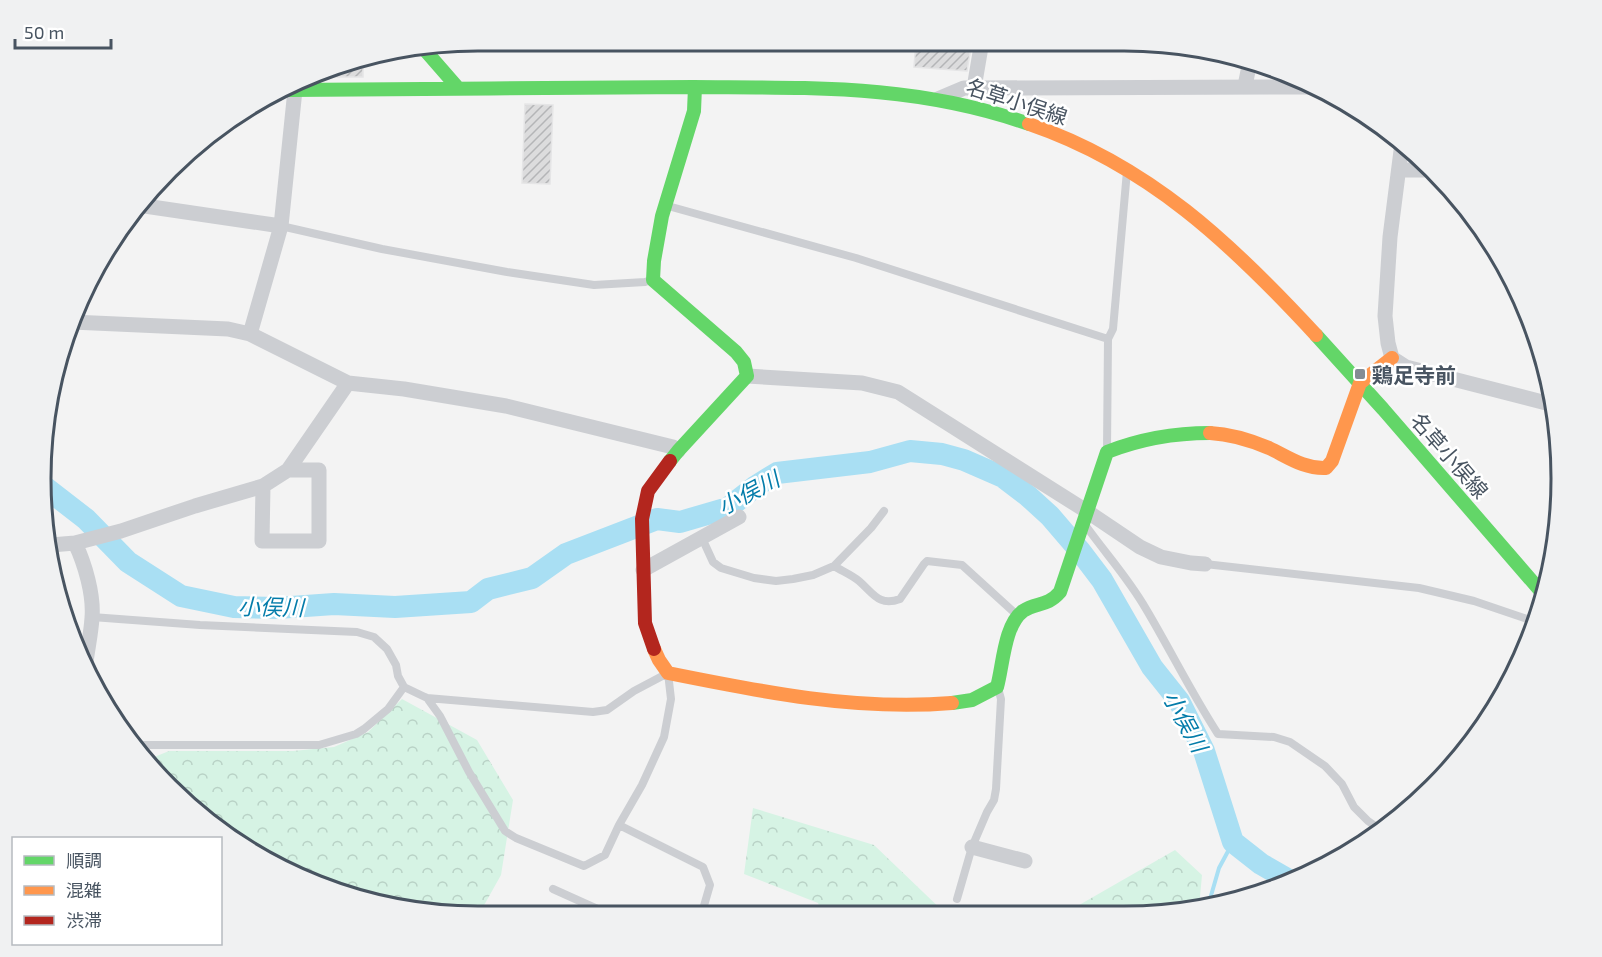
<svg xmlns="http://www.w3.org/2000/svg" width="1602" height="957" font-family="'Exo 2','Noto Sans JP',sans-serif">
	<defs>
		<pattern id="forest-crowns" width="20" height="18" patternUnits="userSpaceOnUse" patternTransform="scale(1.5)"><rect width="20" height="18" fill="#d6f3e4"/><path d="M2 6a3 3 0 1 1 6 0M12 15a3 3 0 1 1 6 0" fill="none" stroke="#b9d2c6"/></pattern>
		<pattern id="building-hatch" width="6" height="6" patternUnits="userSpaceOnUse" patternTransform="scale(1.5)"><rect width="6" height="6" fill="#dcdcdd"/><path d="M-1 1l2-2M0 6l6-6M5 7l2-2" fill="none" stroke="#b4b5b7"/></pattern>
	</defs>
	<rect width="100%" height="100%" fill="#f3f3f3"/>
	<path fill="url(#forest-crowns)" d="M402 699 477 740 513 800 501 875 478 916H450L337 893 235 842 147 760 169 751H293L334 747 368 732Z
		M753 808 874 845 948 916H823L818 903 744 874Z
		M1175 850 1202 875 1199 908 1152 916H1060Z"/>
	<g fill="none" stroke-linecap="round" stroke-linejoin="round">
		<path stroke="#a9dff3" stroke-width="4" d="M1208 906 1219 868 1233 842"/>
		<path stroke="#a9dff3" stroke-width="22" d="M42 485 86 519 128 562 181 596 234 607 277 608 334 604 395 607 471 602 488 589 532 578 566 554 657 519 680 522 728 508 756 486 777 473 870 462 910 451 942 454 964 460 1003 477 1028 496 1050 516 1080 551 1102 580 1152 667 1179 701 1204 751 1233 842 1261 864 1289 880"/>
	</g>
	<path fill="url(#building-hatch)" stroke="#e5e5e6" stroke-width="1.5" d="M916 41H972L967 71 914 67Z
		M363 59V77H331V67L338 64Z
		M525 104 553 105 550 184 522 183Z"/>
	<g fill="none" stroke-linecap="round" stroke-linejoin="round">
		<path stroke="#ccced2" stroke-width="8" d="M668 206 856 258 1108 339
			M281 226 382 249 507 272 594 285 645 282 651 280
			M1107 449 1108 339 1113 329 1127 171
			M1086 526C1106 554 1129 579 1146 609 1171 651 1192 694 1218 734L1274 737 1290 742 1325 766 1342 784 1354 807 1368 821 1381 830
			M702 538 713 562 721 568 754 578 776 581 793 579 813 575 834 566 871 528 884 511
			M1205 564 1419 588 1474 601 1536 622
			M834 566C842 571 852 575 859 581 873 593 879 607 900 599L924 564 927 561 962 565 1016 614
			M92 617 200 625 357 632 374 637 387 649 396 665 398 676 404 687 427 698 593 712 607 710 634 691 668 673 671 699 664 737 642 785 619 825 605 855 584 866 516 838 505 831 469 772 440 716 427 698
			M131 745H319L356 734 364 729 388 709 404 687
			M619 825 703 867 710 885 701 916
			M553 889 613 916
			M957 899 972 847 987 812 994 800 996 789 1001 699 998 688"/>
		<path stroke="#ccced2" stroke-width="15" d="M1245 86 1250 61
			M974 88 982 41
			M938 99 964 88H974L1311 87
			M1402 143 1390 237 1385 316 1388 343 1392 358 1406 367 1554 405
			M1399 170H1434
			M138 205 281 226
			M72 322 228 329 250 334 348 383 404 389 506 406 673 447 678 451
			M250 334 281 226 295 90
			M747 376 862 383 898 392 1088 512 1140 547 1161 557 1191 563 1205 564
			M263 486 262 541H319V470H288
			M75 543C85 564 94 595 92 618 91 633 88 647 86 662
			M51 545 75 543 121 531 195 506 263 486 288 470 348 383
			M643 570 739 517
			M972 847 1025 861"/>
		<path stroke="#63d668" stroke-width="14" d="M424 49 458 88
			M289 90C424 90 558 87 693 87 811 88 915 84 1029 124
			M1316 335 1383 409 1544 595
			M670 461 678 451 747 376 744 362 736 352 653 280 654 261 662 216 694 111 695 87
			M952 703 972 700 997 687C1003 666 1004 625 1023 611 1036 602 1047 607 1060 592L1107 452C1140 439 1174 433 1210 433"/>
		<path stroke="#ff974d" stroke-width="14" d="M1029 124C1149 165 1232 244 1316 335
			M1210 433C1230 434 1250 440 1269 448 1288 457 1304 469 1326 468L1332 461 1360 383 1392 358
			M654 649 659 660 668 673C762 692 856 711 952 703"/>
		<path stroke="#b3261e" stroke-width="14" d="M654 649 645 623 642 519 648 491 670 461"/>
	</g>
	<rect fill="#848c94" stroke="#fff" stroke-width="2" x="1354" y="368" width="12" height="12" rx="3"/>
	<g text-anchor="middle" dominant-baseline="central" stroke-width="5" stroke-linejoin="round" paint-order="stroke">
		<g font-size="21" fill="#485461" stroke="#fff">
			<text transform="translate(1017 101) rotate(18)">名草小俣線</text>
			<text transform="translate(1450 455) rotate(49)">名草小俣線</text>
		</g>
		<g font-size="21" font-weight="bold" fill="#485461" stroke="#fff" text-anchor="start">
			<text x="1372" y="374">鶏足寺前</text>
		</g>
		<g font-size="22" font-style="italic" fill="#037caa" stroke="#fff">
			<text transform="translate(748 492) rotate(-28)">小俣川</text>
			<text transform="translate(271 606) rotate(1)">小俣川</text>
			<text transform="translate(1186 721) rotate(61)">小俣川</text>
		</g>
	</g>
	<path d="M0 0H1602V957H0ZM478 51H1124A427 427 0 0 1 1551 478V479A427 427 0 0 1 1124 906H478A427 427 0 0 1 51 479V478A427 427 0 0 1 478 51Z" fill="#f0f1f2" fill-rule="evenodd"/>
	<path fill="none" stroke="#485461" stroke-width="3" d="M478 51H1124A427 427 0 0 1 1551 478V479A427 427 0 0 1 1124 906H478A427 427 0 0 1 51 479V478A427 427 0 0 1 478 51Z"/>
	<rect x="12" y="837" width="210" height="108" fill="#ffffff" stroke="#b6bbc0" stroke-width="1.5"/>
	<rect x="24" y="856" width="30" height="9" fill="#63d668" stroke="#b6bbc0" stroke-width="1.5"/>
	<text x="66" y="867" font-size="18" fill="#485461">順調</text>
	<rect x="24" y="886" width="30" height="9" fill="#ff974d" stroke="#b6bbc0" stroke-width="1.5"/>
	<text x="66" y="897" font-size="18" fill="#485461">混雑</text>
	<rect x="24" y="916" width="30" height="9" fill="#b3261e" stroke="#b6bbc0" stroke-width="1.5"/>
	<text x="66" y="927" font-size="18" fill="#485461">渋滞</text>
	<path d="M15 39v9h96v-9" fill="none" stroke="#485461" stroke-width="3"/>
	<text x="24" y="39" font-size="18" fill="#485461" stroke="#ffffff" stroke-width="4.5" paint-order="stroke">50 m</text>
</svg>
